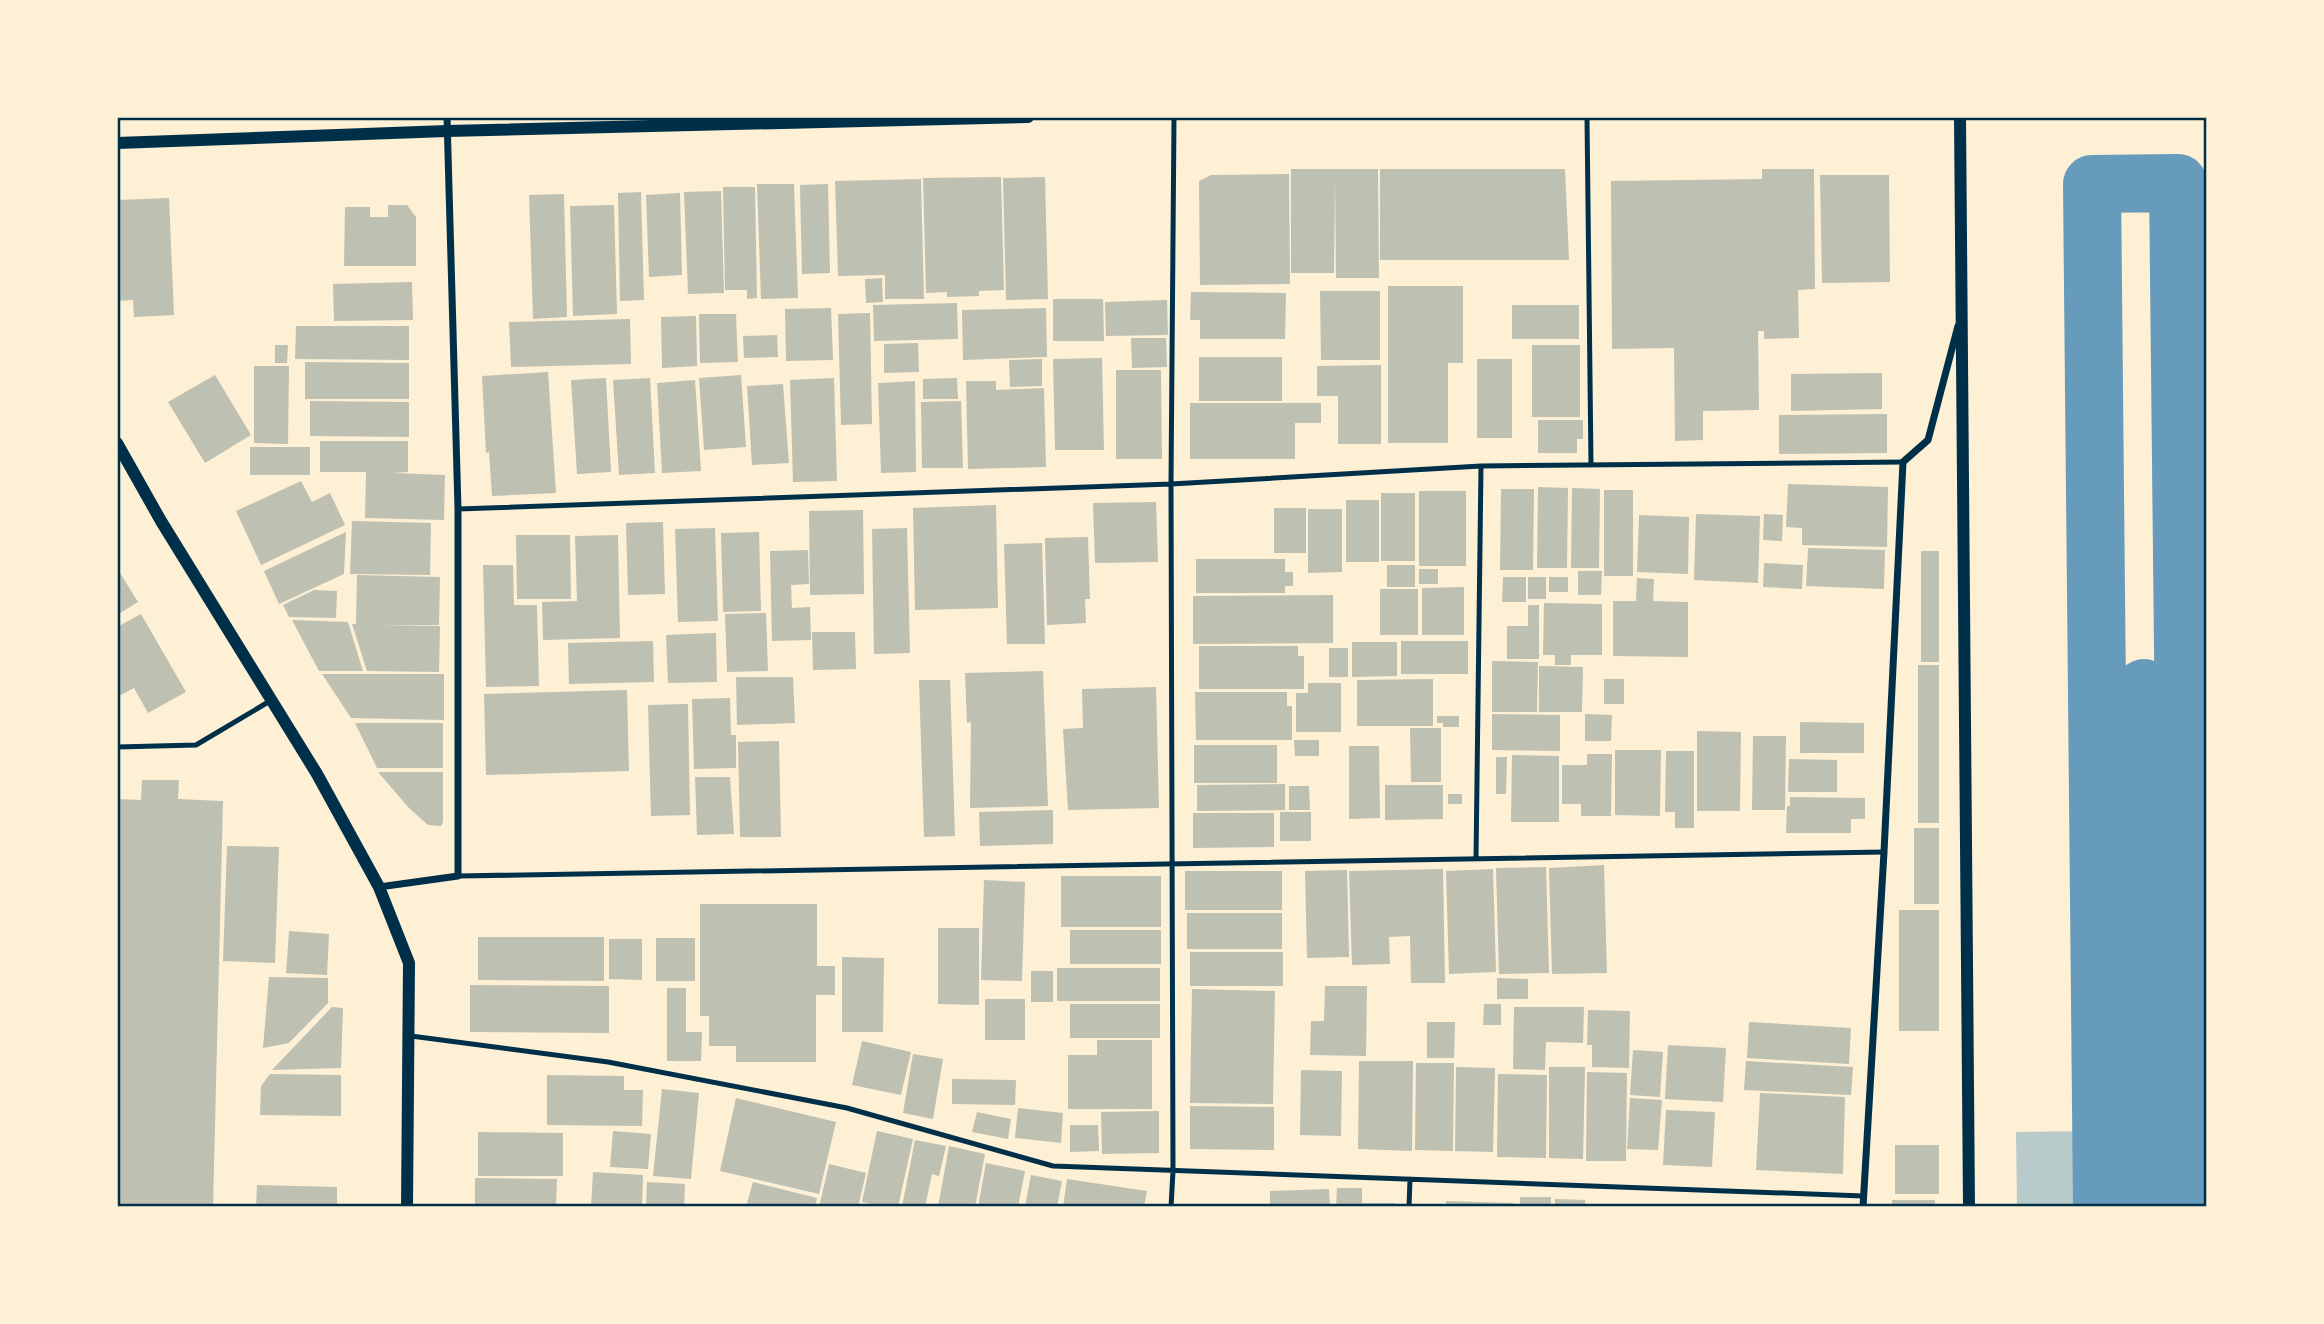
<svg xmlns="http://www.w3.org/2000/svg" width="2324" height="1324" font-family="Spectral,serif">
	<rect width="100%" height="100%" fill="#fdf0d5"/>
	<path fill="#b9caca" d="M2102 1131V1207H2017L2016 1132Z"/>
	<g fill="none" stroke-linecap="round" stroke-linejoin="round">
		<path stroke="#669bbc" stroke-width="58" d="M2102 1207 2092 184 2178 183 2189 1207
			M2143 1207 2144 688"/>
	</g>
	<path fill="#bec0b2" d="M1291 169H1378L1379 278H1336L1335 178 1334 273H1291Z
		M1380 169H1565L1569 260H1380Z
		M1762 169H1814L1815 289 1798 290 1799 338 1764 339V331H1758L1759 410 1703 411V440L1675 441 1674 348 1612 349 1611 181 1762 179Z
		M1289 174 1290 284 1200 285 1199 181 1211 175Z
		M1820 175H1889L1890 282 1822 283Z
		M1001 177 1004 290 979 291V296L947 297V292L926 293 923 178Z
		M1045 177 1048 299 1006 300 1003 178Z
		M921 179 924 299H885V275L838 276 835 181Z
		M757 184H794L798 298 761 299Z
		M828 184 830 273 802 274 800 185Z
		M723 187H755L757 298 747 299V290H725Z
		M721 191 724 293 688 294 684 192Z
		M641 192 644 300 620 301 618 193Z
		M680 193 682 275 649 277 646 195Z
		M564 194 567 317 533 319 529 195Z
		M169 198 174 315 134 317 133 300 117 301V200Z
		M388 205H407L416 217V266H344L345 207H370V217H388Z
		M614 205 617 314 573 316 570 206Z
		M882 278 883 302 866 303 865 279Z
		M412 282 413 320 334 321 333 284Z
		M1388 286H1463V363H1448V443H1388Z
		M1320 291H1380V360H1321Z
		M1191 292 1286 293 1285 339H1200V320H1190Z
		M1053 299H1103L1104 341H1053Z
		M1167 300 1168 335 1106 336 1105 302Z
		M957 303 958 339 874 341 873 305Z
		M1512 305H1579V339H1512Z
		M831 308 833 360 786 361 785 309Z
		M1046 308 1047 357 963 360 962 310Z
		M870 313 872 424 841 425 838 314Z
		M699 314H736L738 362 700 363Z
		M696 316 697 366 662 368 661 317Z
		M630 319 631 364 511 367 509 322Z
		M296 326H409V360L295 359Z
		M777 335 778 357 744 358 743 336Z
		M1131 338H1166L1167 367 1132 368Z
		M918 343 919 372 884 373V344Z
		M275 345H288L287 363H275Z
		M1532 345H1580V417H1532Z
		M1199 357H1282V401H1199Z
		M1102 358 1104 450H1055L1053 359Z
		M1042 359V386L1010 387 1009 360Z
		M1477 359H1512V438H1477Z
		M305 362 409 363V399H305Z
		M1381 365V444H1338V396H1317V366Z
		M254 366H289L288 444 254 443Z
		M1116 370H1161L1162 459H1116Z
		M548 372 556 493 492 496 489 452 486 453 482 376Z
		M1882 373V409L1791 411V374Z
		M215 375 251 435 205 463 168 402Z
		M741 375 746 447 704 450 699 378Z
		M606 378 611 472 577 474 571 380Z
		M650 378 655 473 619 475 613 380Z
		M834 378 837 481 793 482 790 380Z
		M957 378 958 399H923V379Z
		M695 380 701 471 662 473 657 383Z
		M915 381 916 472 881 473 878 383Z
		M966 381H996V390L1044 388 1046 467 968 469Z
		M783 384 789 463 752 465 747 386Z
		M310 401 409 402V437L310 436Z
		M961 401 963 468H922L921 402Z
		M1190 403H1321V423H1295V459H1190Z
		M1887 414V453L1779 454V415Z
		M1538 420H1583V439H1577V453H1538Z
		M320 441H408V472L393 473 445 475 444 520 365 518 366 472H320Z
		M250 447H310V475H250Z
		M301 481 312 502 330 493 345 525 261 565 236 511Z
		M1788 484 1888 487 1887 547 1802 545V528L1786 527Z
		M1538 487 1568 488 1567 568H1537Z
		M1572 488 1600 489 1599 568H1571Z
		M1501 489H1534L1533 570H1500Z
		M1604 490H1633V576H1604Z
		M1419 491H1466V566H1419Z
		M1381 493H1415V561H1381Z
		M1346 500H1379V562H1346Z
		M1156 502 1158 562 1095 563 1093 503Z
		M996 505 998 608 915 610 913 508Z
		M1274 508H1306V553H1274Z
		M1308 509H1342V572L1308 573Z
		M863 510 864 594 810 595 809 511Z
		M1696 514 1760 516 1758 583 1694 580Z
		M1764 514 1783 515 1782 541 1763 540Z
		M1639 515 1689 517 1688 574 1637 572Z
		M352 521 431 523 430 575 350 574Z
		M663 522 665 594 628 595 626 523Z
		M715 528 718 621 678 622 675 529Z
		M907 528 910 653 874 654 872 529Z
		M346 532 344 574 279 604 264 571Z
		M759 532 761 611 723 612 721 533Z
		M516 535H570L571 599H517Z
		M618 535 620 638 543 640 542 602 577 601 575 536Z
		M1088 537 1090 599H1085L1086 623 1047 625 1045 538Z
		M1042 543 1045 644H1007L1004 544Z
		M1808 548 1885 550 1884 589 1806 586Z
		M808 550 809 584 791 585 792 608 810 607 811 640 772 641 770 551Z
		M1921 551H1939V662H1921Z
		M1196 559H1285V572H1293V586H1285V593H1196Z
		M1764 563 1803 565 1802 589 1763 587Z
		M483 565H513L514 605H537L539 686 486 687Z
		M1387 565H1415V587H1387Z
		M117 568 138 602 117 615Z
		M1419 569H1438V584H1419Z
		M1578 571H1602L1601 595H1578Z
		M357 575 440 577 439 625H375L440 626 439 672 367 671 352 624H356Z
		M1503 577H1526V602H1502Z
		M1528 577H1546V599H1528Z
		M1549 577H1568V592H1549Z
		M1637 578 1654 579 1653 601 1688 602V657L1613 656V601H1636Z
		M1464 587V635H1422V588Z
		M1380 589H1418V635H1380Z
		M314 590 337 591 336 618 289 617 283 605Z
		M1333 595V643L1193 644V596Z
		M1544 603 1602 604V655H1571V665H1555V655H1543Z
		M1528 605H1539V659H1507V626H1528Z
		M766 613 768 671 727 672 725 614Z
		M141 614 186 692 148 713 134 688 117 697V627Z
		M292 620 348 622 363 671H319Z
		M812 632H855L856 669 813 670Z
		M716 633 717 682 668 683 666 635Z
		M653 641 654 682 569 684 568 643Z
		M1401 641H1468V674H1401Z
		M1352 642H1397V676L1352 677Z
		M1199 646H1298V656H1304V689H1199Z
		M1329 648H1348V677H1329Z
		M1492 661 1538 662 1537 712H1492Z
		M1918 665H1939V823H1918Z
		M1539 666 1583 667 1582 712H1539Z
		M1043 671 1048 806 970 808 971 722 967 723 965 673Z
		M322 674H444V720L351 718Z
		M736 677H793L795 723 737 725Z
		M1433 679V726H1357V680Z
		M1604 679H1624V704H1604Z
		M919 680H950L955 836 924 837Z
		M1308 683H1341V732H1296V693H1308Z
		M1156 687 1159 808 1068 810 1063 729 1083 728 1082 689Z
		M627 690 629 771 486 775 484 694Z
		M1195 692H1287V706H1292V740H1196Z
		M730 698 731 735H736V768L694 769 692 699Z
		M688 704 690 815 651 816 648 705Z
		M1492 714 1560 715V751L1492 750Z
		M1585 714 1612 715 1611 741H1585Z
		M1437 716H1459V727H1443V723H1437Z
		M1800 722 1864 723V753H1800Z
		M355 723H443V768H377Z
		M1410 728H1441V782H1411Z
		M1697 731 1741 732 1740 811H1697Z
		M1753 736H1786L1785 810H1752Z
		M1294 740H1319V756H1295Z
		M779 741 781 837H740L738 742Z
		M1194 745H1277V783H1194Z
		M1349 746H1379L1380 818 1349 819Z
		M1615 750H1661L1660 816 1615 815Z
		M1666 751H1694V828H1675V812H1665Z
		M1587 754H1612L1611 816H1581V804H1562V765H1587Z
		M1512 755 1559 756V822H1511Z
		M1496 757H1507L1506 794H1496Z
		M1789 759 1837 760V792H1788Z
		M378 772H443V822L441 826 428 825 409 808Z
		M695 777H730L734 834 697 835Z
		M142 780H179L178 799 223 801 213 1207H117V799L141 800Z
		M1285 784V810L1197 811V785Z
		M1385 785H1443V819L1385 820Z
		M1289 786H1309L1310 810H1289Z
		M1448 794H1462V804H1448Z
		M1790 797 1865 798V819H1851V833H1786L1787 806H1790Z
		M1053 810V844L980 846 979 812Z
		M1280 812H1311V841H1280Z
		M1193 813H1274V847L1193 848Z
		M1914 828H1939V904H1914Z
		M227 846 279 847 275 963 223 961Z
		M1604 865 1607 973 1552 974 1549 868Z
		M1546 867 1549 973 1499 974 1496 868Z
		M1443 869 1445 983H1411L1410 936 1389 937 1390 964 1352 965 1349 871Z
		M1493 869 1496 972 1449 974 1446 871Z
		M1347 870 1349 957 1307 958 1305 871Z
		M1185 871H1282V910H1185Z
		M1061 876H1161V927H1061Z
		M984 880 1025 882 1022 981 981 980Z
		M700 904H817V966H835V995H816V1062H736V1046H709V1016H700Z
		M1899 910H1939V1031H1899Z
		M1187 913H1282V949H1187Z
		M938 928H979V1005L938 1004Z
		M1070 930H1161V964H1070Z
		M289 931 329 934 327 975 286 973Z
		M478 937H604V981L478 980Z
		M656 938H695V981H656Z
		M609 939H642V980L609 979Z
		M1190 952H1283V986H1190Z
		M842 957 884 958 883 1032H842Z
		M1057 968H1160V1001H1057Z
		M1031 971H1053V1002H1031Z
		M269 977 328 978V1003L289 1043 263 1048Z
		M1497 978 1528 979V999H1497Z
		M470 985 609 986V1033L470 1032Z
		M1325 986H1367L1366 1056 1310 1055 1311 1021H1324Z
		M667 988H686V1032H702L701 1061H667Z
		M1192 989 1275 991 1273 1104 1190 1103Z
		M985 999H1025V1040H985Z
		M1070 1004H1160V1038H1070Z
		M1484 1004H1501V1025H1483Z
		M332 1007 343 1008 341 1068 272 1070Z
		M1514 1007H1584L1583 1043 1546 1042 1545 1070 1513 1069Z
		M1588 1010 1630 1011 1629 1068 1592 1067V1045H1587Z
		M1427 1022H1455L1454 1058H1427Z
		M1749 1022 1851 1028 1849 1064 1747 1058Z
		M1097 1040H1152V1109H1068V1055H1097Z
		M862 1041 911 1052 901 1095 852 1085Z
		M1668 1045 1726 1048 1723 1102 1665 1099Z
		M1633 1050 1663 1052 1660 1097 1630 1095Z
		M913 1054 943 1059 933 1119 903 1113Z
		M1359 1061H1413L1412 1151 1358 1149Z
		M1746 1061 1853 1067 1851 1095 1744 1090Z
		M1416 1063H1454L1453 1151 1415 1150Z
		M1456 1067 1495 1068 1493 1152 1455 1151Z
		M1549 1067H1585L1583 1159 1549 1158Z
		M1301 1070 1342 1071 1341 1136 1300 1135Z
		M1587 1072 1627 1073 1626 1161H1586Z
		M270 1074 341 1075V1116L260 1115 261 1086Z
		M1498 1074 1547 1075 1546 1158 1497 1157Z
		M547 1075 624 1076V1090H643L642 1126 547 1125Z
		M952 1079 1016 1080 1015 1105 952 1104Z
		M662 1089 699 1093 691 1179 653 1176Z
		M1760 1093 1845 1097 1843 1174 1756 1170Z
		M736 1098 836 1122 819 1194 720 1171Z
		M1630 1098 1662 1100 1658 1150 1627 1149Z
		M1190 1106 1274 1107V1150L1190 1149Z
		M1018 1108 1063 1113 1061 1143 1015 1138Z
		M1666 1110 1715 1112 1712 1167 1663 1165Z
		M1159 1111V1153L1102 1154 1101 1112Z
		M977 1112 1011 1119 1008 1139 972 1132Z
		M1070 1125H1098L1099 1151 1070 1152Z
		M613 1131 651 1134 648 1169 610 1167Z
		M877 1131 913 1139 898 1207H884L862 1202Z
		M478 1132 563 1133V1176H478Z
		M915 1140 946 1146 939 1176 932 1174 925 1207H902Z
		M1895 1145H1939V1194H1895Z
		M949 1146 985 1154 975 1207H938Z
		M986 1163 1025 1171 1018 1207H978Z
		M829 1164 866 1173 858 1207H819Z
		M593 1172 643 1175 642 1207H591Z
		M1031 1175 1062 1181 1057 1207H1025Z
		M475 1178 557 1179 556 1207H475Z
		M1067 1179 1147 1191 1144 1207H1063Z
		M647 1182 685 1184 684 1207H646Z
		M753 1182 817 1198 815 1207H746Z
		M257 1185 337 1187V1207H256Z
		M1337 1188H1362V1203H1395V1207H1336Z
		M1329 1189 1330 1207H1270V1191Z
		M1520 1197H1551V1207H1520Z
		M1555 1199 1585 1200V1207H1555Z
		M1892 1200H1935V1207H1892Z
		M1446 1201 1513 1203V1207H1446Z"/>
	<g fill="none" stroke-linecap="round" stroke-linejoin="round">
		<path stroke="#003049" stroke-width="5" d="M1587 117 1591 465
			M458 509 1171 484 1481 466 1903 462
			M117 747 196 745 270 701
			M1476 859 1481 466
			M458 876 1884 852
			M411 1036 608 1062 847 1108 1053 1166 1863 1196
			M1171 1207 1173 1171 1171 484 1174 117
			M1409 1207 1410 1179"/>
		<path stroke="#003049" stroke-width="7" d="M379 887 458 876V509L447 117
			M1863 1207 1884 852 1903 462 1928 440 1958 326"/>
		<path stroke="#003049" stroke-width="12" d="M1960 117 1969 1207
			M117 143 447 131 1028 117
			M117 443 161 521 317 774 379 887 409 963 407 1207"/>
	</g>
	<rect width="2324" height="1324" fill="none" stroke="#fdf0d5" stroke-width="238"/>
	<rect x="119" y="119" width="2086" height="1086" fill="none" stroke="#003049" stroke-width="2.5"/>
</svg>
